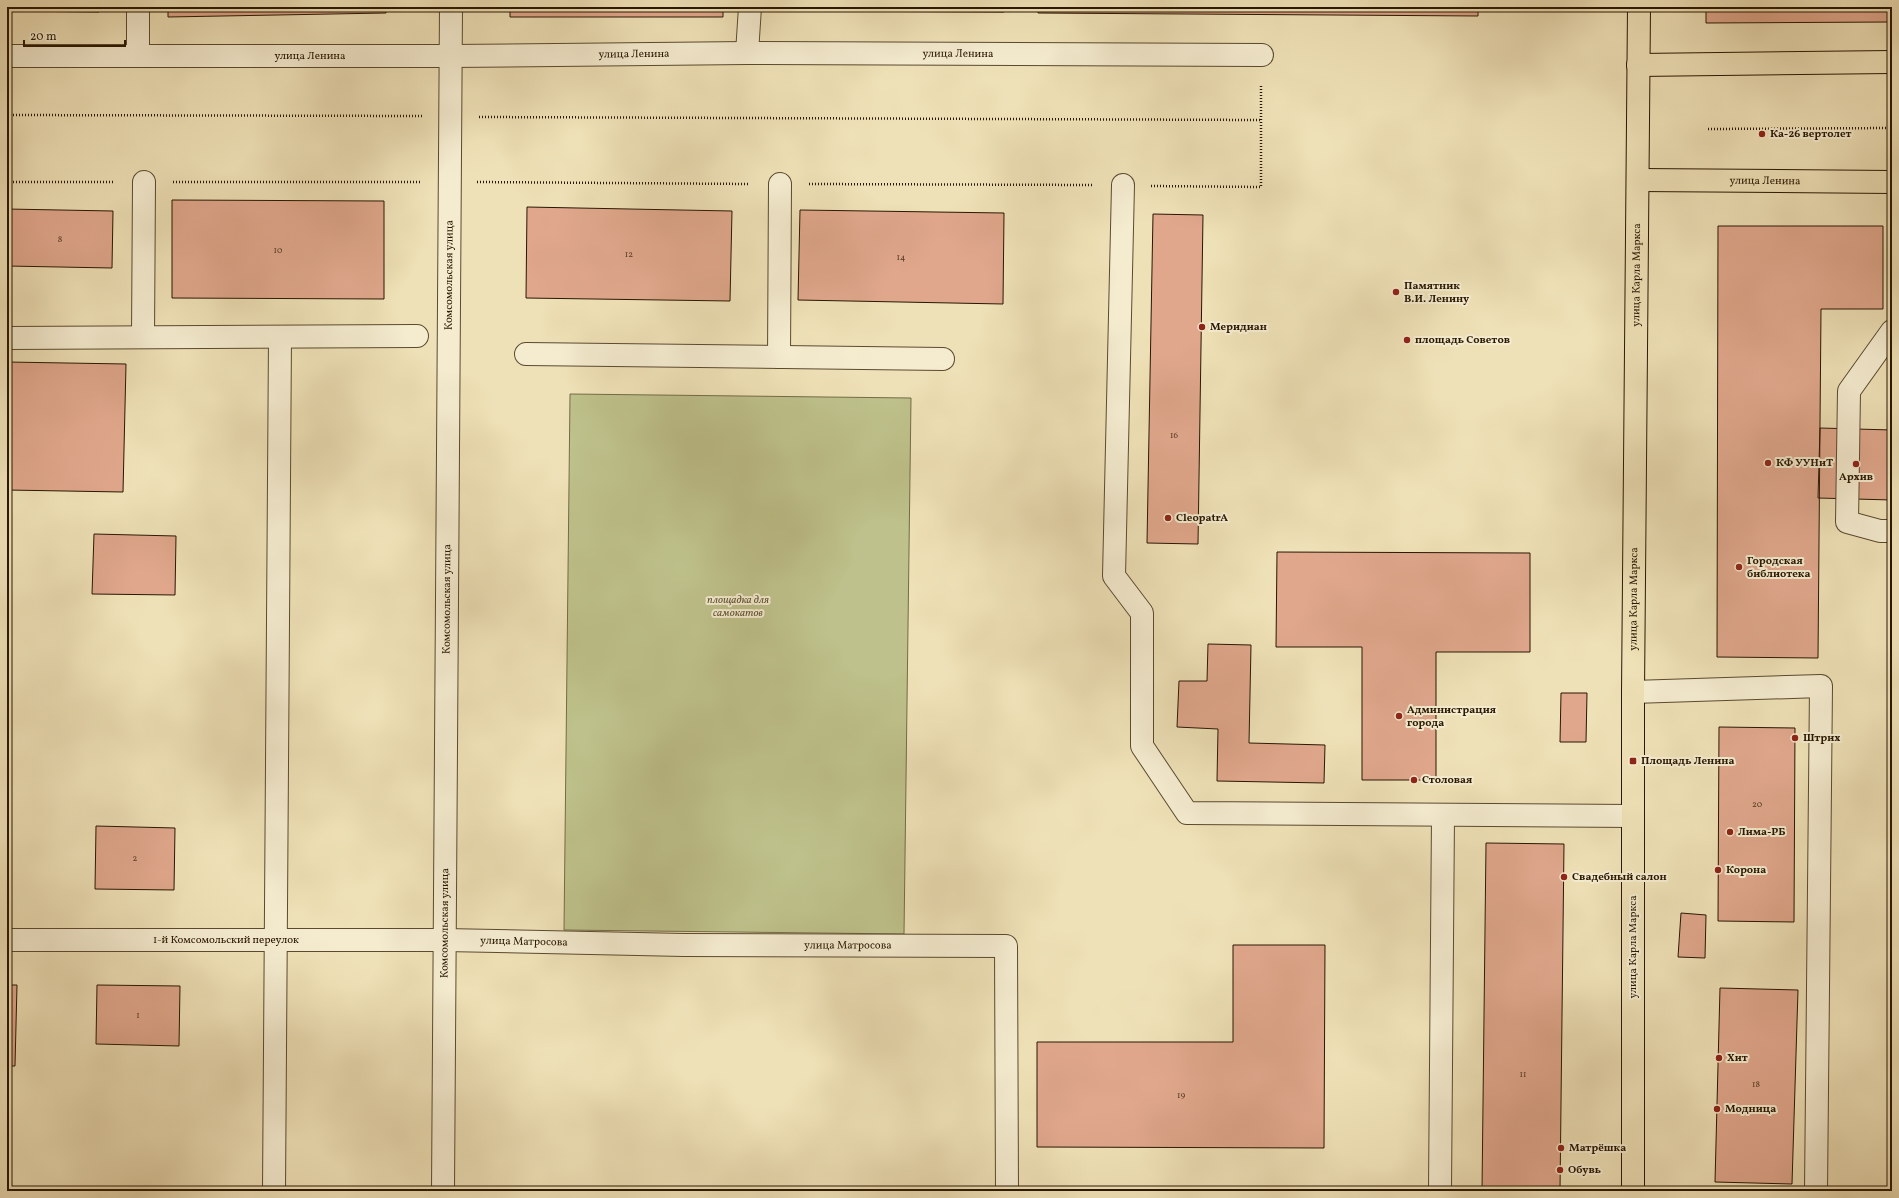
<svg xmlns="http://www.w3.org/2000/svg" width="1899" height="1198" font-family="Vollkorn,serif">
	<rect width="100%" height="100%" fill="#efe1b7"/>
	<filter id="stains"><feTurbulence type="fractalNoise" baseFrequency=".005" numOctaves="4"/><feColorMatrix values="0 0 0 0 .2 0 0 0 0 .09 0 0 0 0 .02 0 0 0 .5 -.17"/></filter>
	<radialGradient id="worn" r=".72"><stop offset=".6" stop-color="#630" stop-opacity="0"/><stop offset="1" stop-color="#630" stop-opacity=".3"/></radialGradient>
	<path fill="#bec18b" stroke="#736c46" d="M570 394 911 398 904 934 564 930Z"/>
	<path fill="#e0a78c" stroke="#281702" d="M7 7H99V12L7 11Z
		M168 7H386V13L168 17Z
		M510 7H723V17H510Z
		M793 7H1004V12L793 11Z
		M1038 7H1478V16L1038 13Z
		M1706 7H1891V22L1706 23Z
		M172 200 384 201V299L172 298Z
		M527 207 732 211 730 301 526 298Z
		M7 209 113 211 112 268 7 266Z
		M800 210 1004 213 1003 304 798 300Z
		M1153 214 1203 215 1198 544 1147 543Z
		M1718 226H1883V309H1821L1818 658 1717 657Z
		M7 362 126 364 123 492 7 490Z
		M1820 428 1892 430V500L1818 498Z
		M94 534 176 536 175 595 92 594Z
		M1277 552 1530 553V652H1436V780H1362V647H1276Z
		M1208 644 1251 645 1249 743 1325 745 1324 783 1217 781 1218 729 1177 727 1179 681H1207Z
		M1561 693H1587L1586 742H1560Z
		M1719 727 1795 728 1794 922 1718 921Z
		M96 826 175 828 174 890 95 889Z
		M1486 843 1564 844 1560 1191H1482Z
		M1681 913 1706 915 1705 958 1678 957Z
		M1233 945H1325L1324 1148 1037 1147V1042H1233Z
		M7 985H17L15 1066H7Z
		M97 985 180 986 179 1046 96 1044Z
		M1720 988 1798 990 1792 1184 1715 1182Z"/>
	<g fill="none" stroke-linecap="round" stroke-linejoin="round">
		<g stroke="#5a4a2f" stroke-width="24">
			<g id="minor">
				<path d="M747 53 750 7"/>
				<path id="s1" d="M7 56H450L747 53 1262 55"/>
				<path d="M138 56V7"/>
				<path d="M1123 185 1114 576 1142 613V746L1187 813 1633 816"/>
				<path d="M1892 331 1849 391 1847 522 1880 531H1892"/>
				<path d="M143 337 144 182"/>
				<path d="M7 338 417 336"/>
				<path d="M526 354 943 359"/>
				<path d="M779 357 780 184"/>
				<path d="M1633 692 1821 686 1816 1191"/>
				<path id="s2" d="M7 940H445L684 945 1006 946 1007 1191"/>
				<path d="M274 1191 280 337"/>
				<path id="s3" d="M443 1191 451 7"/>
				<path d="M1440 1191 1443 815"/>
			</g>
		</g>
		<g stroke="#281702" stroke-width="24">
			<g id="major">
				<path d="M1638 65 1892 62"/>
				<path id="s4" d="M1638 180 1892 182"/>
				<path id="s5" d="M1633 1191V692L1639 7"/>
			</g>
		</g>
		<path stroke="#281702" stroke-width="2.5" stroke-dasharray="1 2" stroke-linecap="butt" d="M7 115 422 116
			M479 117 1261 120
			M1708 129 1892 128
			M7 182H114
			M173 182H420
			M477 182 750 184
			M809 184 1094 185
			M1151 186 1261 187V84"/>
		<use href="#minor" stroke="#f5ecd0" stroke-width="22"/>
		<use href="#major" stroke="#efe1b7" stroke-width="22"/>
	</g>
	<g fill="#8f2418" stroke="#f5ecd0" stroke-width="1.5">
		<circle cx="1762" cy="134" r="4"/>
		<circle cx="1396" cy="292" r="4"/>
		<circle cx="1202" cy="327" r="4"/>
		<circle cx="1407" cy="340" r="4"/>
		<circle cx="1768" cy="463" r="4"/>
		<circle cx="1856" cy="464" r="4"/>
		<circle cx="1168" cy="518" r="4"/>
		<circle cx="1739" cy="567" r="4"/>
		<circle cx="1399" cy="716" r="4"/>
		<circle cx="1795" cy="738" r="4"/>
		<rect x="1629" y="757" width="8" height="8" rx="2"/>
		<circle cx="1414" cy="780" r="4"/>
		<circle cx="1730" cy="832" r="4"/>
		<circle cx="1718" cy="870" r="4"/>
		<circle cx="1564" cy="877" r="4"/>
		<circle cx="1719" cy="1058" r="4"/>
		<circle cx="1717" cy="1109" r="4"/>
		<circle cx="1561" cy="1148" r="4"/>
		<circle cx="1560" cy="1170" r="4"/>
	</g>
	<g text-anchor="middle" dominant-baseline="central" stroke-width="4" stroke-linejoin="round" paint-order="stroke">
		<g font-size="9" fill="#563b24">
			<text x="60" y="239">8</text>
			<text x="278" y="250">10</text>
			<text x="629" y="254">12</text>
			<text x="901" y="257">14</text>
			<text x="1174" y="435">16</text>
			<text x="1757" y="804">20</text>
			<text x="135" y="858">2</text>
			<text x="138" y="1015">1</text>
			<text x="1523" y="1074">11</text>
			<text x="1756" y="1084">18</text>
			<text x="1181" y="1095">19</text>
		</g>
		<g font-size="11" fill="#281702" stroke="#f5ecd0">
			<text stroke="none"><textPath href="#s1" startOffset="627">улица Ленина</textPath></text>
			<text stroke="none"><textPath href="#s1" startOffset="951">улица Ленина</textPath></text>
			<text stroke="none"><textPath href="#s1" startOffset="303">улица Ленина</textPath></text>
			<text stroke="none"><textPath href="#s4" startOffset="127">улица Ленина</textPath></text>
			<text stroke="none"><textPath href="#s3" startOffset="916">Комсомольская улица</textPath></text>
			<text stroke="none"><textPath href="#s5" startOffset="916">улица Карла Маркса</textPath></text>
			<text stroke="none"><textPath href="#s3" startOffset="592">Комсомольская улица</textPath></text>
			<text stroke="none"><textPath href="#s5" startOffset="592">улица Карла Маркса</textPath></text>
			<text stroke="none"><textPath href="#s3" startOffset="268">Комсомольская улица</textPath></text>
			<text stroke="none"><textPath href="#s2" startOffset="219">1-й Комсомольский переулок</textPath></text>
			<text stroke="none"><textPath href="#s2" startOffset="517">улица Матросова</textPath></text>
			<text stroke="none"><textPath href="#s2" startOffset="841">улица Матросова</textPath></text>
			<text transform="translate(1633 947) rotate(-90)">улица Карла Маркса</text>
		</g>
		<g font-size="11" font-weight="bold" fill="#281702" stroke="#f5ecd0" text-anchor="start">
			<text x="1770" y="134">Ка-26 вертолет</text>
			<text x="1404" y="286">Памятник<tspan x="1404" dy="13">В.И. Ленину</tspan></text>
			<text x="1210" y="327">Меридиан</text>
			<text x="1415" y="340">площадь Советов</text>
			<text x="1776" y="463">КФ УУНиТ</text>
			<text x="1856" y="477" text-anchor="middle">Архив</text>
			<text x="1176" y="518">CleopatrA</text>
			<text x="1747" y="561">Городская<tspan x="1747" dy="13">библиотека</tspan></text>
			<text x="1407" y="710">Администрация<tspan x="1407" dy="13">города</tspan></text>
			<text x="1803" y="738">Штрих</text>
			<text x="1641" y="761">Площадь Ленина</text>
			<text x="1422" y="780">Столовая</text>
			<text x="1738" y="832">Лима-РБ</text>
			<text x="1726" y="870">Корона</text>
			<text x="1572" y="877">Свадебный салон</text>
			<text x="1727" y="1058">Хит</text>
			<text x="1725" y="1109">Модница</text>
			<text x="1569" y="1148">Матрёшка</text>
			<text x="1568" y="1170">Обувь</text>
		</g>
		<g font-size="11" font-style="italic" fill="#5c5232" stroke="#f5ecd0">
			<text x="738" y="600">площадка для<tspan x="738" dy="13">самокатов</tspan></text>
		</g>
	</g>
	<rect width="1899" height="1198" fill="none" stroke="#efe1b7" stroke-width="24"/>
	<rect x="8" y="8" width="1883" height="1182" fill="none" stroke="#281702" stroke-width="2"/>
	<rect x="12" y="12" width="1875" height="1174" fill="none" stroke="#281702"/>
	<path d="M24 40v6h101v-6" fill="none" stroke="#281702" stroke-width="2"/>
	<text x="30" y="40" font-size="12" fill="#281702" stroke="#f5ecd0" stroke-width="3" paint-order="stroke">20 m</text>
	<rect width="100%" height="100%" filter="url(#stains)"/>
	<rect width="100%" height="100%" fill="url(#worn)"/>
</svg>
